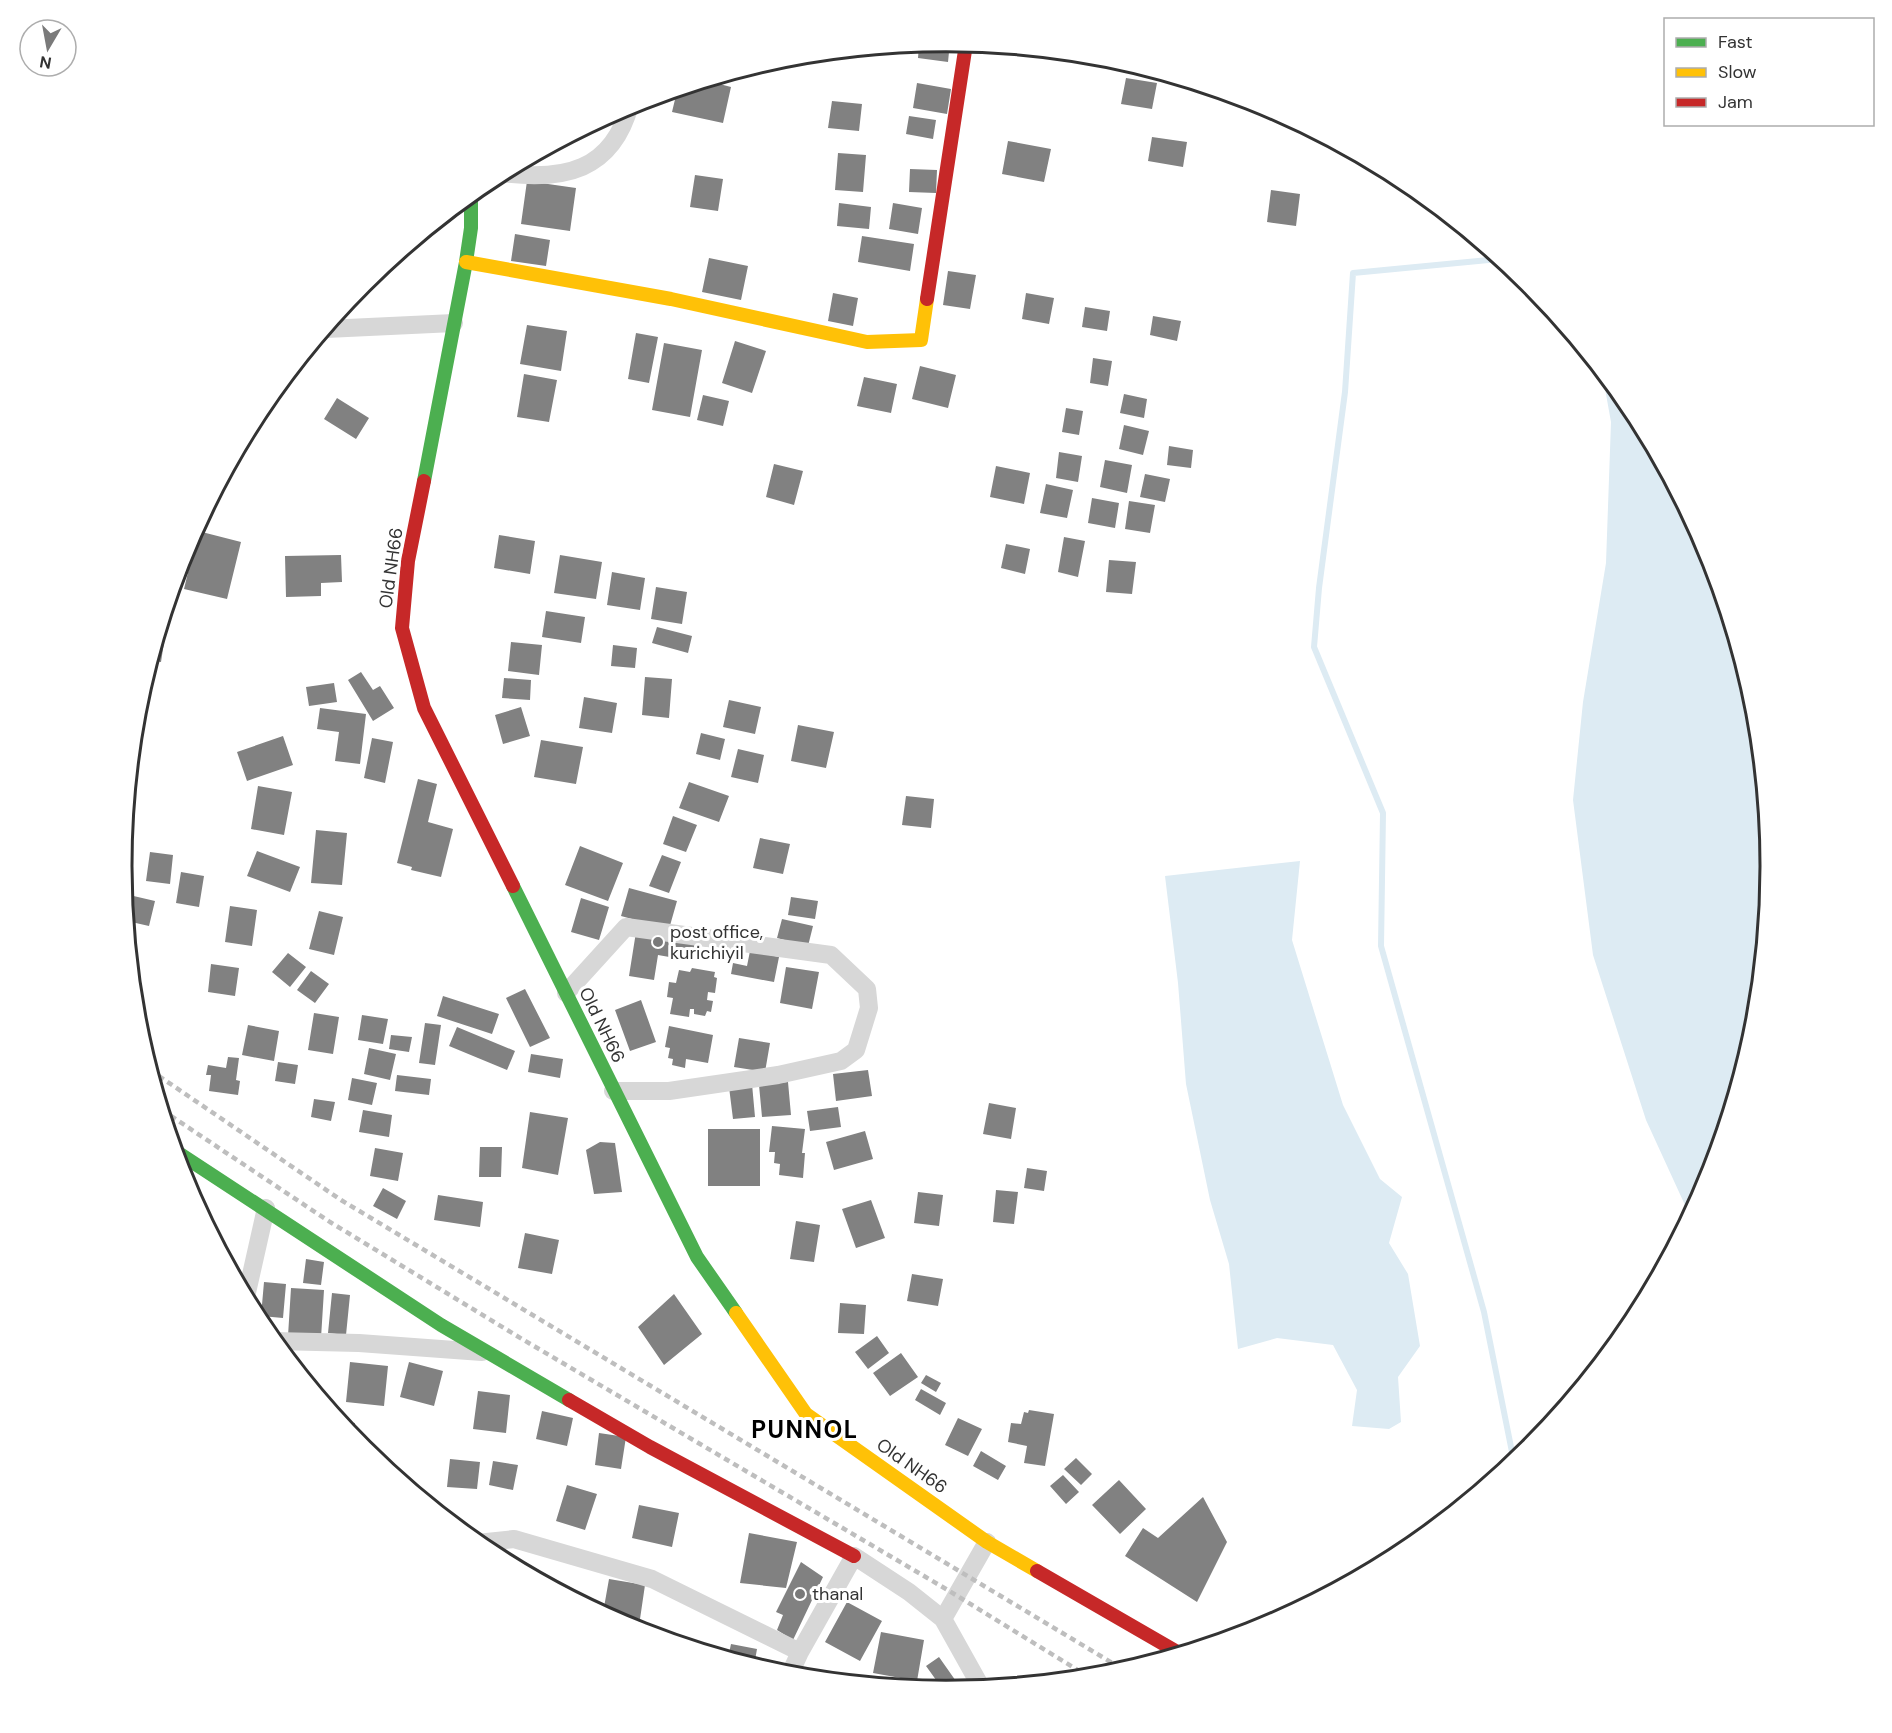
<svg xmlns="http://www.w3.org/2000/svg" width="1892" height="1733" font-family="'DM Sans',sans-serif">
	<rect width="100%" height="100%" fill="#fff"/>
	<path fill="#ddebf3" d="M1602 372 1632 409 1708 551 1755 706 1770 867 1755 1028 1708 1182 1690 1216 1646 1120 1593 955 1573 800 1583 702 1606 563 1611 422Z
		M1300 861 1292 940 1343 1105 1380 1179 1402 1197 1389 1243 1408 1274 1420 1346 1398 1377 1401 1422 1389 1429 1352 1426 1357 1390 1333 1345 1277 1338 1238 1349 1229 1264 1210 1200 1186 1084 1178 983 1165 876Z"/>
	<g fill="none" stroke-linecap="round" stroke-linejoin="round">
		<path stroke="#ddebf3" stroke-width="6" d="M1499 259 1353 273 1345 392 1319 588 1314 647 1383 813 1381 946 1484 1312 1514 1462"/>
	</g>
	<path fill="#818181" d="M950 42 948 62 918 58 919 45Z
		M1126 78 1157 83 1152 109 1121 104Z
		M708 81 731 87 723 123 672 112 677 91Z
		M917 83 951 89 947 114 913 108Z
		M832 101 862 104 859 131 828 128Z
		M619 111 616 124 601 121Z
		M909 116 936 120 933 139 906 134Z
		M1152 137 1187 142 1183 167 1148 161Z
		M1008 141 1051 149 1044 182 1002 174Z
		M838 153 866 155 863 192 835 190Z
		M910 169 937 170 936 193 909 192Z
		M695 175 723 179 718 211 690 207Z
		M527 181 576 188 570 231 521 224Z
		M1271 190 1300 194 1296 226 1267 222Z
		M839 203 871 207 869 229 837 226Z
		M893 203 922 208 918 234 889 229Z
		M515 234 550 240 546 266 511 261Z
		M862 236 914 244 910 271 858 262Z
		M709 258 748 266 741 300 702 292Z
		M948 271 976 275 970 309 943 305Z
		M833 293 858 298 853 326 828 321Z
		M1026 293 1054 298 1049 324 1022 319Z
		M1085 307 1110 311 1107 331 1082 327Z
		M1153 316 1181 321 1177 341 1150 335Z
		M527 325 567 331 561 371 520 364Z
		M636 333 658 337 649 383 628 379Z
		M735 341 766 351 752 393 722 383Z
		M664 343 702 350 690 417 652 410Z
		M1093 358 1112 361 1108 386 1090 383Z
		M920 366 956 375 948 408 912 399Z
		M524 374 557 380 549 422 517 417Z
		M864 377 897 384 891 413 857 406Z
		M1124 394 1147 399 1144 418 1120 413Z
		M703 395 729 401 723 426 697 420Z
		M337 398 369 418 356 439 324 419Z
		M1066 408 1083 411 1079 435 1062 432Z
		M1124 425 1149 431 1143 455 1119 449Z
		M1169 446 1193 450 1191 468 1167 465Z
		M1059 452 1082 456 1078 482 1056 478Z
		M1105 460 1132 465 1127 493 1100 487Z
		M774 464 803 471 794 505 766 497Z
		M996 466 1030 473 1024 504 990 497Z
		M1145 474 1170 479 1165 502 1140 497Z
		M1046 484 1073 490 1067 518 1040 513Z
		M1092 498 1119 503 1115 528 1088 523Z
		M1129 501 1155 505 1150 533 1125 529Z
		M198 531 241 542 227 599 184 589Z
		M499 535 535 541 530 574 494 568Z
		M1064 537 1085 541 1078 577 1058 572Z
		M1006 544 1030 549 1025 574 1001 568Z
		M341 555 342 582 321 583V596L286 597 285 556Z
		M560 555 602 562 596 599 554 593Z
		M1109 560 1136 562 1132 594 1106 592Z
		M612 572 645 578 640 610 607 605Z
		M656 587 687 592 682 624 651 619Z
		M546 611 585 617 581 643 542 637Z
		M163 622 167 623 161 662 151 661Z
		M657 627 692 636 688 653 652 643Z
		M511 642 542 645 539 675 508 671Z
		M613 645 637 648 635 668 611 666Z
		M361 672 373 690 380 686 394 708 373 721 348 680Z
		M645 677 672 679 669 718 642 715Z
		M504 678 531 680 530 700 502 698Z
		M334 683 337 702 309 706 306 687Z
		M584 697 617 703 612 733 579 728Z
		M729 700 761 707 755 734 723 727Z
		M521 707 530 736 503 744 495 715Z
		M320 708 366 714 360 764 335 761 339 732 317 729Z
		M798 725 834 732 826 768 791 761Z
		M701 733 725 739 720 760 696 754Z
		M283 736 293 765 247 781 237 752Z
		M372 738 393 742 385 783 364 778Z
		M541 740 583 747 576 784 534 777Z
		M738 749 764 755 758 783 731 777Z
		M418 779 437 784 428 822 453 829 441 877 411 870 412 867 397 863Z
		M689 782 729 796 719 822 679 808Z
		M258 786 292 792 284 835 251 829Z
		M906 796 934 799 931 828 902 825Z
		M673 816 697 825 686 852 663 844Z
		M316 830 347 833 342 885 311 883Z
		M760 838 790 844 783 874 753 868Z
		M580 846 623 863 608 901 565 885Z
		M257 851 300 867 290 892 247 876Z
		M150 852 173 855 170 884 146 881Z
		M662 855 681 862 669 893 649 886Z
		M181 872 204 876 199 907 176 903Z
		M629 888 677 901 669 929 621 916Z
		M125 894 155 901 149 926 127 921Z
		M791 897 818 901 815 919 788 915Z
		M581 898 609 907 599 940 571 932Z
		M230 906 257 910 252 946 225 942Z
		M319 911 343 917 334 955 309 949Z
		M782 919 813 926 808 946 777 938Z
		M636 932 695 941 692 961 658 955 654 980 629 976Z
		M750 951 779 957 774 982 731 974 733 963 747 966Z
		M288 953 306 967 290 987 272 972Z
		M211 964 239 968 235 996 208 992Z
		M786 967 819 972 812 1009 780 1003Z
		M692 968 715 972 714 977 717 978 715 993 708 992 707 1000 713 1001 711 1012 707 1011 705 1016 694 1014V1009H690L689 1017 670 1014 673 998 667 997 669 982 676 983 679 970 690 972Z
		M311 971 329 984 315 1003 297 990Z
		M525 989 550 1038 530 1047 506 998Z
		M443 996 499 1014 492 1034 437 1016Z
		M641 1000 656 1042 630 1051 615 1010Z
		M314 1013 339 1017 333 1054 308 1050Z
		M362 1015 388 1019 383 1044 358 1040Z
		M425 1023 441 1025 435 1065 419 1063Z
		M248 1025 279 1031 274 1061 242 1055Z
		M669 1026 713 1035 708 1063 686 1059 685 1068 672 1065 673 1059 668 1058 670 1048 665 1047Z
		M457 1027 515 1051 507 1070 449 1046Z
		M391 1035 412 1037 409 1052 389 1049Z
		M739 1038 770 1043 765 1072 734 1067Z
		M369 1048 396 1054 390 1080 364 1074Z
		M531 1054 563 1059 560 1078 528 1072Z
		M228 1057 239 1058 236 1080 240 1081 238 1095 209 1091 211 1075H206L208 1065 226 1068Z
		M278 1062 298 1065 295 1084 275 1081Z
		M868 1070 872 1096 836 1101 833 1074Z
		M397 1075 431 1079 429 1095 395 1091Z
		M352 1078 377 1083 372 1105 348 1100Z
		M788 1082 791 1115 762 1117 759 1085Z
		M752 1084 755 1117 733 1119 729 1087Z
		M314 1099 335 1102 331 1121 311 1117Z
		M989 1103 1016 1108 1011 1139 983 1134Z
		M838 1107 841 1127 810 1131 807 1111Z
		M363 1110 392 1115 389 1137 359 1132Z
		M530 1112 568 1118 558 1175 522 1168Z
		M772 1126 805 1129 802 1153H805L803 1178 779 1175 780 1164 774 1163 775 1152H769Z
		M708 1129H760V1186H708Z
		M865 1131 873 1159 834 1170 826 1142Z
		M600 1142 615 1143 622 1192 594 1194 586 1150Z
		M480 1147H502L501 1177H479Z
		M375 1148 403 1153 398 1181 370 1176Z
		M1027 1168 1047 1171 1044 1191 1024 1188Z
		M383 1188 406 1201 397 1219 373 1206Z
		M996 1190 1018 1192 1014 1224 993 1222Z
		M918 1192 943 1195 939 1226 914 1223Z
		M438 1195 483 1202 480 1227 434 1220Z
		M871 1200 885 1238 856 1248 842 1209Z
		M796 1221 820 1225 814 1262 790 1259Z
		M525 1233 559 1240 552 1274 518 1268Z
		M306 1259 324 1262 321 1285 303 1283Z
		M912 1274 943 1279 938 1306 907 1301Z
		M264 1282 286 1284 283 1318 261 1316Z
		M291 1288 324 1290 321 1338 288 1336Z
		M332 1293 350 1295 346 1335 328 1333Z
		M674 1294 702 1334 664 1365 638 1327Z
		M840 1303 866 1305 864 1334 838 1333Z
		M877 1336 889 1353 868 1369 855 1352Z
		M901 1353 918 1377 890 1396 873 1373Z
		M350 1362 388 1366 384 1406 346 1402Z
		M409 1362 443 1371 434 1406 400 1397Z
		M926 1375 941 1383 936 1392 921 1383Z
		M921 1389 946 1403 940 1415 915 1400Z
		M478 1391 510 1395 506 1433 473 1429Z
		M1029 1410 1054 1414 1045 1466 1024 1463 1027 1446 1008 1442 1011 1423 1021 1424 1024 1412 1028 1413Z
		M542 1411 573 1418 567 1446 536 1439Z
		M958 1418 982 1429 968 1456 945 1445Z
		M339 1421 355 1423 353 1438Z
		M599 1433 626 1437 621 1469 595 1465Z
		M981 1451 1006 1466 998 1480 973 1466Z
		M1076 1458 1092 1474 1081 1485 1064 1469Z
		M450 1459 480 1462 477 1489 447 1487Z
		M493 1461 518 1465 513 1490 489 1485Z
		M1063 1475 1079 1492 1066 1504 1050 1486Z
		M1119 1480 1146 1509 1120 1534 1092 1505Z
		M567 1485 597 1494 585 1530 556 1521Z
		M1203 1497 1227 1542 1197 1602 1125 1556 1143 1528 1158 1538Z
		M639 1505 679 1513 672 1547 632 1538Z
		M749 1533 797 1542 786 1588 740 1583Z
		M801 1562 823 1577 793 1640 777 1630 783 1615 776 1612Z
		M609 1579 645 1585 640 1619 603 1613Z
		M847 1602 882 1621 860 1661 825 1642Z
		M881 1632 924 1640 917 1681 873 1673Z
		M731 1644 757 1649 754 1666 728 1658Z
		M939 1657 958 1684 948 1691H944L926 1666Z"/>
	<g fill="none" stroke-linecap="round" stroke-linejoin="round">
		<path stroke="#d7d7d7" stroke-width="18" d="M502 173C564 181 612 171 630 105
			M326 329 454 323
			M566 993 626 927 831 955 867 989 869 1008 856 1050 841 1061 778 1075 669 1091H613
			M246 1297 266 1208
			M274 1341 359 1343 482 1352
			M477 1543 514 1539 652 1579 800 1652 854 1556 909 1592 943 1619 981 1687
			M943 1619 987 1542
			M789 1676 800 1652"/>
		<path stroke="#4caf50" stroke-width="14" d="M424 481 466 262 471 228V195
			M513 886 697 1257 736 1313
			M174 1150 441 1325 569 1400"/>
		<path stroke="#ffc107" stroke-width="14" d="M466 262 671 299 867 342 921 340 927 299
			M736 1313 806 1414 987 1542 1037 1571"/>
		<path stroke="#c62828" stroke-width="14" d="M927 299 966 44
			M424 481 408 561 402 628 424 708 513 886
			M569 1400 650 1447 854 1556
			M1037 1571 1179 1653"/>
		<path stroke="#bebebe" stroke-width="4.5" stroke-dasharray="6 4.5" stroke-linecap="butt" d="M150 1070 341 1200 1124 1670
			M162 1110 330 1222 522 1339 946 1589 1089 1677"/>
	</g>
	<g fill="#7a7a7a" stroke="#fff" stroke-width="2">
		<circle cx="658" cy="942" r="6"/>
		<circle cx="800" cy="1594" r="6"/>
	</g>
	<g text-anchor="middle" dominant-baseline="central" stroke-width="6" stroke-linejoin="round" paint-order="stroke">
		<g font-size="18" fill="#333" stroke="#fff">
			<text transform="translate(391 568) rotate(-82)">Old NH66</text>
			<text transform="translate(602 1025) rotate(64)">Old NH66</text>
			<text transform="translate(912 1466) rotate(35)">Old NH66</text>
		</g>
		<g font-size="18" fill="#333" stroke="#fff" text-anchor="start">
			<text x="670" y="932">post office,<tspan x="670" dy="21">kurichiyil</tspan></text>
			<text x="812" y="1594">thanal</text>
		</g>
		<g font-size="24" font-weight="bold" letter-spacing="1.5" fill="#000" stroke="#fff">
			<text x="805" y="1429">PUNNOL</text>
		</g>
	</g>
	<path d="M0 0H1892V1733H0ZM132 866a814 814 0 1 1 1628 0a814 814 0 1 1-1628 0Z" fill="#fff" fill-rule="evenodd"/>
	<path fill="none" stroke="#333" stroke-width="3" d="M132 866a814 814 0 1 1 1628 0a814 814 0 1 1-1628 0Z"/>
	<rect x="1664" y="18" width="210" height="108" fill="#ffffff" stroke="#adadad" stroke-width="1.5"/>
	<rect x="1676" y="38" width="30" height="9" fill="#4caf50" stroke="#adadad" stroke-width="1.5"/>
	<text x="1718" y="48" font-size="18" fill="#333333">Fast</text>
	<rect x="1676" y="68" width="30" height="9" fill="#ffc107" stroke="#adadad" stroke-width="1.5"/>
	<text x="1718" y="78" font-size="18" fill="#333333">Slow</text>
	<rect x="1676" y="98" width="30" height="9" fill="#c62828" stroke="#adadad" stroke-width="1.5"/>
	<text x="1718" y="108" font-size="18" fill="#333333">Jam</text>
	<g transform="translate(48 48) rotate(190)"><circle r="28" fill="#ffffff" stroke="#adadad" stroke-width="1.5"/>
	<path d="M0-4.5L10 22L0 15L-10 22Z" fill="#7a7a7a"/>
	<text y="-9" font-size="16" font-weight="bold" text-anchor="middle" fill="#333333">N</text>
	</g>
</svg>
